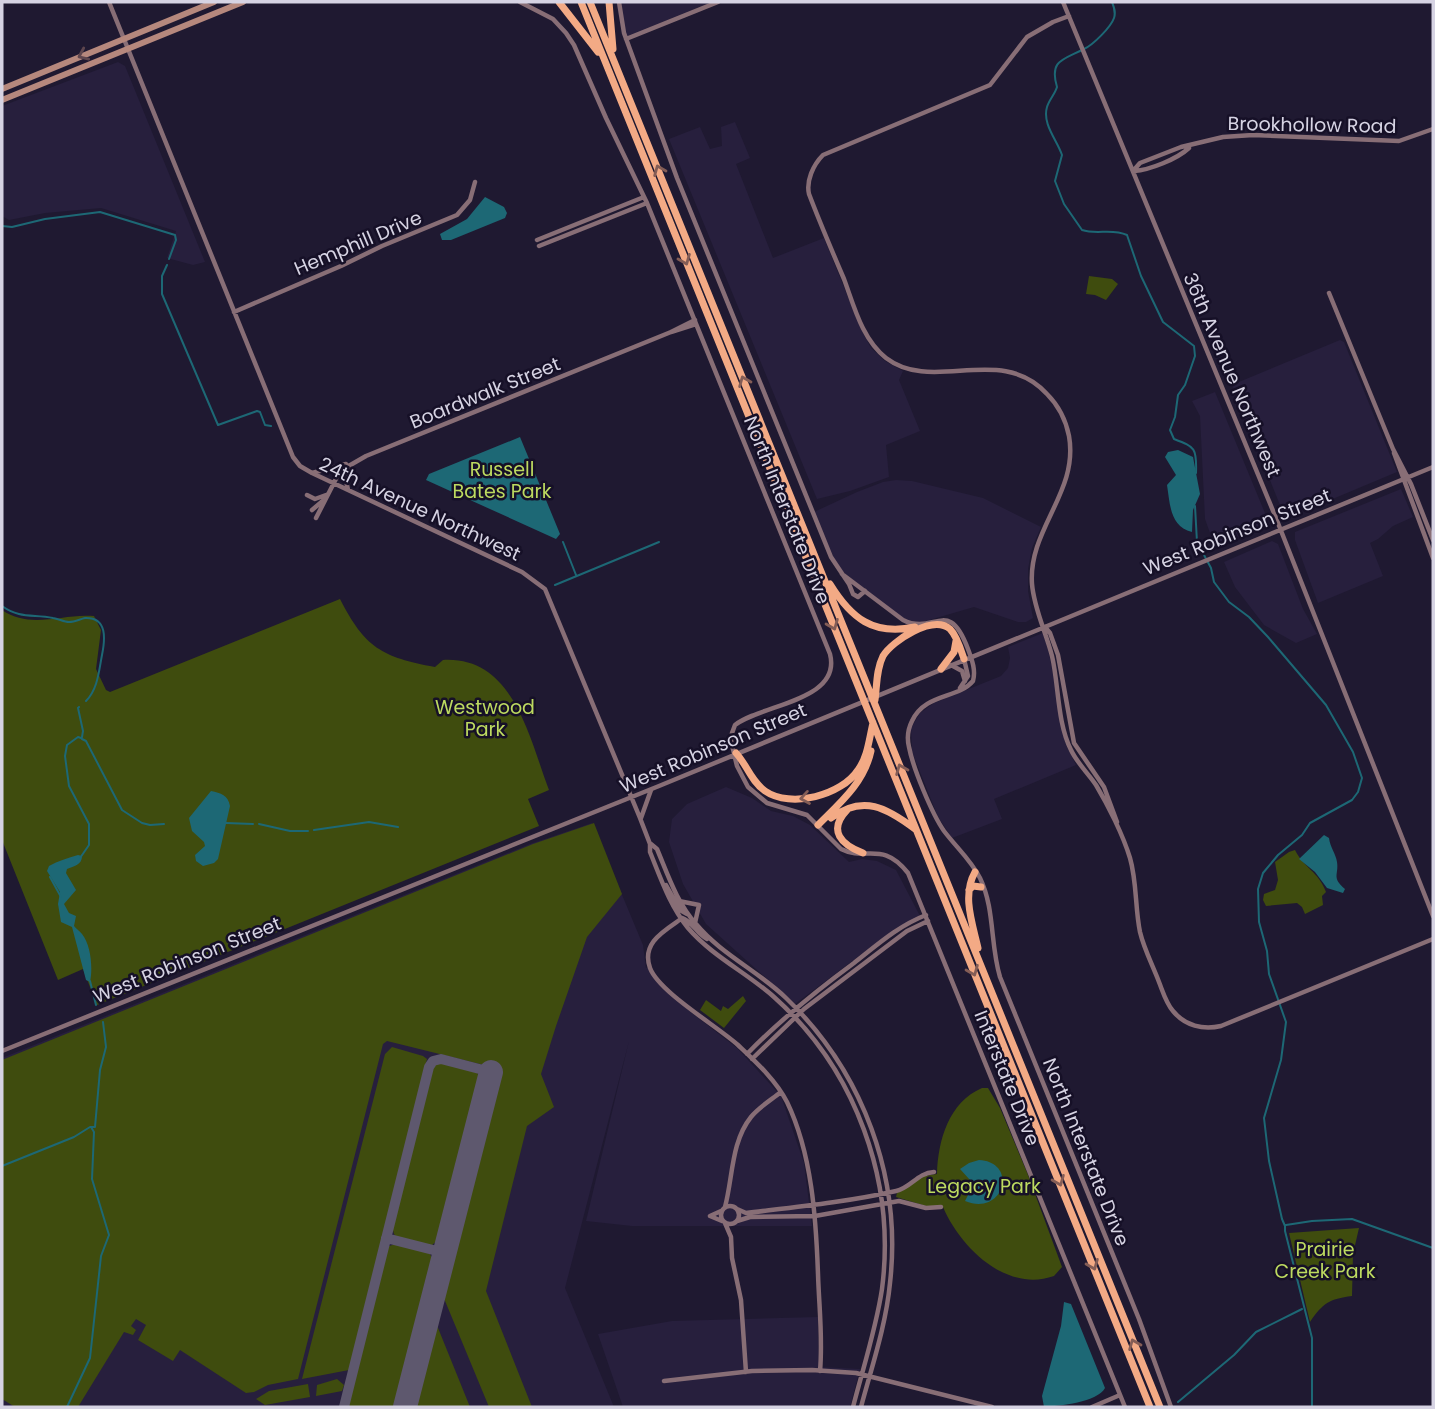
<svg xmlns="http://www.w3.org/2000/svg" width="1435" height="1409" font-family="Poppins,sans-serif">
	<rect width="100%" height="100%" fill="#1f1931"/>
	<path fill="#271f3d" d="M616 2H712L623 38Z
		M118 62 125 66 205 262 193 265 167 258 176 231 101 208 45 213 9 220 2 216V106Z
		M735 122 750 158 736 164 773 258 824 238 861 329 871 348 885 361 903 371 899 380 920 431 886 445 889 477 850 491 817 499 669 139 700 127 710 149 722 146 721 127Z
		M1340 340 1344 342 1397 472 1292 516 1284 515 1233 388 1234 384Z
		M1215 392 1267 518 1264 526 1215 547 1205 519 1200 416 1192 401Z
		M896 480 912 481 983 498 1041 527 1032 548 1028 569V591L1033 618 1026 622H1018L974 607 919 623 905 621 838 568 814 512 857 492 883 482Z
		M1401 489 1413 517 1393 526 1378 539 1370 543 1383 576 1318 603 1295 540V532Z
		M1272 541 1278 544 1303 609 1317 634 1296 643 1264 625 1235 587 1224 562Z
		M1043 633 1049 653 1066 745 1076 765 994 799 1002 819 952 838 938 817 912 752 911 728 920 713 934 703 1001 676 1008 668 1010 658 1008 647Z
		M726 787 752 798 771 811 793 816 810 825 849 862 862 859 877 861 896 870 920 916 895 929 795 1004 706 924 683 884 669 842 672 819 687 804Z
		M592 823 643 945 646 968 648 967 688 1010 737 1048 781 1096 804 1163 812 1226H632L586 1221 629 1041 565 1288 614 1407H2V1058L530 844Z
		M818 1317 819 1367 860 1369 850 1407H623L598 1334 672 1321Z"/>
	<path fill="#3f4c0e" d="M1089 276 1112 279 1118 284 1106 300 1095 295 1086 294Z
		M340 599C365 648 382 657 435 667L443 660C514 656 529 738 549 790L528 799 539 826 97 1005 83 969 58 980 2 840V610C31 630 63 613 94 616L101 630 96 669 106 690 110 692Z
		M594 823 622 894 587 937 556 1026 541 1074 554 1107 527 1126 486 1291 532 1407H489L443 1296 500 1067 485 1063 484 1065 387 1041 383 1044 298 1379 268 1385 254 1392 246 1393 180 1350 173 1361 138 1340 146 1325 136 1319 131 1326 136 1330 133 1335 124 1332 78 1407H15L2 1399V1060L533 844Z
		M1295 850C1303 867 1319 872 1326 892L1322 896 1323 905 1305 914 1302 907 1297 903 1266 906 1263 900 1264 894 1275 890 1278 880 1275 862 1289 852Z
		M743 996 746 1001 724 1028 700 1010 706 1000 721 1011 723 1006 728 1009Z
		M392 1047 423 1056 427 1059 349 1370 302 1379 385 1054Z
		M437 1062 473 1070 477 1072 480 1080 440 1238 431 1246 397 1238 394 1234 392 1226 432 1068Z
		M982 1088H988L1000 1108 1028 1175 1062 1267 1054 1276C1006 1293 960 1247 943 1207L926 1206 896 1197 897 1193 924 1176 937 1174C938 1140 949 1102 982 1088Z
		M1359 1228 1353 1254 1352 1296C1329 1299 1323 1303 1310 1322L1289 1233Z
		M396 1244 429 1252 434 1262 397 1407H347L386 1251 389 1246Z
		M436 1323 470 1407H415Z
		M337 1379 344 1385 342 1391 316 1396 317 1385Z
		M308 1384 310 1397 265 1405 256 1399 269 1391Z"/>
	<path fill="#1d6875" d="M485 197 504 207 507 213 505 218 451 240H442L440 234 467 219Z
		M520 437 560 534 556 539 426 480 429 474Z
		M1178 450 1193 457 1200 494 1193 510 1192 532C1170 527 1170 504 1167 485L1176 475 1165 457 1168 452Z
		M211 791C221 793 228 795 230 806L218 859 214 863 203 866 196 861 195 855 205 846 204 842 192 831 189 818Z
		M1324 835 1329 838C1330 847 1336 854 1337 862 1339 875 1331 877 1345 889L1343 893 1327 888 1315 872 1299 859Z
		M78 855 82 856C82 865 74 866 67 869L66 873 76 890 64 904 69 913 76 916 74 926C76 929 80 931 82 934 91 945 93 968 90 982L86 980 72 927 61 922 58 904 60 892 47 871 49 866C58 861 68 858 78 855Z
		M979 1160C1019 1162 1004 1217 965 1201L970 1191V1180L960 1169 969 1163Z
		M1064 1302 1071 1304 1105 1388C1098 1402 1059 1406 1044 1407L1042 1396 1061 1326Z"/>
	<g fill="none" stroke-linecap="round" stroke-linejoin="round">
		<path stroke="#1d6875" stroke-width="2" d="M1112 2C1114 7 1116 12 1114 18 1111 27 1093 45 1084 49 1063 60 1049 60 1057 87 1055 94 1049 100 1047 107 1042 124 1057 140 1062 155L1055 181 1064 204 1082 230C1097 235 1112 228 1127 235L1141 276 1163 322 1194 346 1195 356 1185 385 1178 395 1175 417 1170 430 1174 439C1195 447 1197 448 1196 473
			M2 226 12 227 45 219 100 212 175 235 176 240 169 259
			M167 265 162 276V294L218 425 257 411 260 412 265 425 271 426
			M1195 506 1197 542 1211 568 1214 582 1229 602 1249 617 1268 637 1326 705 1353 752 1362 778 1358 792 1352 800 1310 823 1302 835 1278 855 1263 873 1258 889 1259 922 1267 951 1269 974 1286 1022 1281 1060 1264 1118 1269 1161 1282 1219 1285 1226V1231L1312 1338V1407
			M563 542 576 575
			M555 585 659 542
			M2 606C20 619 33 614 53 618 59 619 64 622 69 622 75 622 80 619 85 618 108 617 105 640 102 655 99 670 98 689 86 701
			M79 707 78 708 83 731 82 737
			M82 739 86 741 122 810 142 823 150 825 164 824
			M226 823 253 824
			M259 824 290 831H308
			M314 830 369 822 398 827
			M80 858 89 845V824L69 786 65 756 67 745 78 737 81 738
			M50 877 61 897
			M90 981 96 1005
			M2 1166 74 1137 90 1127
			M1286 1225 1312 1221 1352 1219 1433 1248
			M1178 1402 1234 1355 1256 1332 1302 1309
			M67 1407 90 1358 101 1256 109 1235 92 1179 94 1132 91 1127H95L100 1070 106 1047 103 1022"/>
		<path stroke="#5e586e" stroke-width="10" d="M386 1238 445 1253
			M344 1407 429 1067 433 1061 441 1059 491 1072"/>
		<path stroke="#5e586e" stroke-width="24" d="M405 1407 491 1072"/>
		<path stroke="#886e76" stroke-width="4.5" d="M109 2 293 457 300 466 312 473 522 572 545 589 640 818 650 844V852C661 879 670 906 688 928 712 956 747 973 774 997 856 1070 896 1181 882 1289 876 1329 863 1368 853 1407
			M520 2 553 19 566 33 574 45 606 118 647 203 830 654C842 701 762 704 735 725L732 733 731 741 737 766 748 787 767 803 807 815 841 849C866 862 882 840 908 873L1125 1407
			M619 2 624 33 677 178 831 557 849 584 853 594 858 597 865 591
			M1063 2 1276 518 1433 916
			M1069 16 1053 22 1027 37 990 85 823 155C813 165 806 181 809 194 820 223 832 251 844 279 854 306 862 339 886 358 933 394 1001 343 1047 394 1058 405 1066 421 1069 436 1079 492 1028 529 1032 584 1034 609 1046 632 1052 656 1059 686 1057 722 1071 750 1077 763 1088 773 1096 785 1108 805 1123 835 1130 858 1137 882 1135 908 1140 932 1144 949 1153 966 1159 982 1163 992 1166 1003 1173 1011 1185 1026 1203 1030 1221 1026L1433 939
			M626 39 718 2
			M1133 171 1140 163 1181 147 1223 137 1253 135 1399 141 1433 129
			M1134 171C1150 170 1177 159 1189 148
			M537 240 644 197
			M539 246 647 203
			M1329 293 1393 449 1411 484 1433 540
			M234 312 341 266 382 246 457 215 470 200 475 182
			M671 332 696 324
			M1394 453 1433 558
			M312 473 346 464
			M348 490 345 476 350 465
			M307 495 315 499 326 495
			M312 510 325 499
			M316 518 340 471 366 456 671 332 695 320
			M842 574 903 620C935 636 948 596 968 649 972 660 976 670 973 681 958 699 925 693 912 721 908 729 907 739 909 747 913 768 932 814 944 831 956 847 971 860 980 878 995 909 990 944 1000 977L1139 1319 1171 1407
			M1045 627 1050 633 1058 655 1074 743 1104 787 1117 822
			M951 665 962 671 965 681
			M960 688 968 676 964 659
			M641 818 651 790
			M651 844 657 849C668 875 677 903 696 924 721 954 758 971 786 998 863 1072 902 1177 890 1283 886 1325 872 1366 861 1407
			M666 885 680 910 687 914
			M679 901 699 905
			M682 918C692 921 697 934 707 939
			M681 919C664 931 641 943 650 968 659 992 717 1026 738 1045 755 1061 776 1080 787 1102 812 1154 816 1218 818 1274 819 1307 823 1338 820 1371
			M695 923 699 905
			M2 1051 659 786 1433 467
			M747 1054C780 1020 816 991 854 963 877 945 898 926 926 915
			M752 1059 804 1009 907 931 928 921
			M721 1215a9 9 0 1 1 18 0a9 9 0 1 1-18 0Z
			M725 1207C733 1177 731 1142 751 1117 759 1107 771 1100 781 1092
			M737 1209 746 1213C796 1207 847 1202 896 1191 911 1188 917 1173 934 1172
			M721 1211 710 1216 722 1221
			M737 1221 750 1217 815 1216 899 1201 926 1208 941 1207
			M725 1223 731 1237 732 1258 741 1300 746 1372
			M664 1381 752 1371 812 1370 856 1373 992 1407
			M1092 1407 1120 1395"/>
		<path stroke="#b6887d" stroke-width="6" d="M2 89 214 2
			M2 100 243 2"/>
		<path stroke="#f3aa85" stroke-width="7" d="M559 2 598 52
			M581 2 1150 1407
			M590 2 1160 1407
			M609 2 613 49
			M830 584C851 618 873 636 915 627
			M941 669 954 652 956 641
			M875 700C877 686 876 670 883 656 892 641 933 614 950 629 957 636 961 650 964 659
			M736 753C747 765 751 781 765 791 791 809 842 795 858 770 868 756 869 739 873 723
			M847 810C827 831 842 845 863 853
			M831 818C863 794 887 808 915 829
			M818 825C840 803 864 783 871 751
			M975 872C962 895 972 922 978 948
			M969 890 973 886 981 887"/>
	</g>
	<defs><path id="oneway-chevron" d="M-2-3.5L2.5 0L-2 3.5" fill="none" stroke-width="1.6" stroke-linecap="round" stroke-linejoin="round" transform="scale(1.75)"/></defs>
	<use stroke="#5e464e" href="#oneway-chevron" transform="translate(83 55) rotate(156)"/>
	<g stroke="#845d56">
		<use href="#oneway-chevron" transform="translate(659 170) rotate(-112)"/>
		<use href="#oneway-chevron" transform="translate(685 260) rotate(68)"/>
		<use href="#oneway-chevron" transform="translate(744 381) rotate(-112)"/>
		<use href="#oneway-chevron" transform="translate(833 625) rotate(68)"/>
		<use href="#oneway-chevron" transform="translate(901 769) rotate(-112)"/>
		<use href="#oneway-chevron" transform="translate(805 798) rotate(170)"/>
		<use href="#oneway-chevron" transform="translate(973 971) rotate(68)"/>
		<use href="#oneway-chevron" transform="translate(1059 1181) rotate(68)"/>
		<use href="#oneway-chevron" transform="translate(1093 1265) rotate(68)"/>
		<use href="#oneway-chevron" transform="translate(1134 1344) rotate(-112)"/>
	</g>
	<g text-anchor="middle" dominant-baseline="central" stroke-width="5" stroke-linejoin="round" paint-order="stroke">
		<g font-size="19" fill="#d6d3e3" stroke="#161027">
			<text transform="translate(1312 125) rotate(1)">Brookhollow Road</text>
			<text transform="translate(358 243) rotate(-23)">Hemphill Drive</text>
			<text transform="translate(1232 375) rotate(67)">36th Avenue Northwest</text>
			<text transform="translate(485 393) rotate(-22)">Boardwalk Street</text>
			<text transform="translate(420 509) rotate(25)">24th Avenue Northwest</text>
			<text transform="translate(787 510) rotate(68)">North Interstate Drive</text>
			<text transform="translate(1237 532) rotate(-22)">West Robinson Street</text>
			<text transform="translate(713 748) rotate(-23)">West Robinson Street</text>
			<text transform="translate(187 960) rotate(-22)">West Robinson Street</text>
			<text transform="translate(1007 1078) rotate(68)">Interstate Drive</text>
			<text transform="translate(1086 1152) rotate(68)">North Interstate Drive</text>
		</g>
		<g font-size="19" fill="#bdda60" stroke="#161027">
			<text x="502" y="469">Russell<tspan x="502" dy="22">Bates Park</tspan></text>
			<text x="485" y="707">Westwood<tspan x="485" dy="22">Park</tspan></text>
			<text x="984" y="1186">Legacy Park</text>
			<text x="1325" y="1249">Prairie<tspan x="1325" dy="22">Creek Park</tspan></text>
		</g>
	</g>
	<rect width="1435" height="1409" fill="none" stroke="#d6d3e3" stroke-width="7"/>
</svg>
